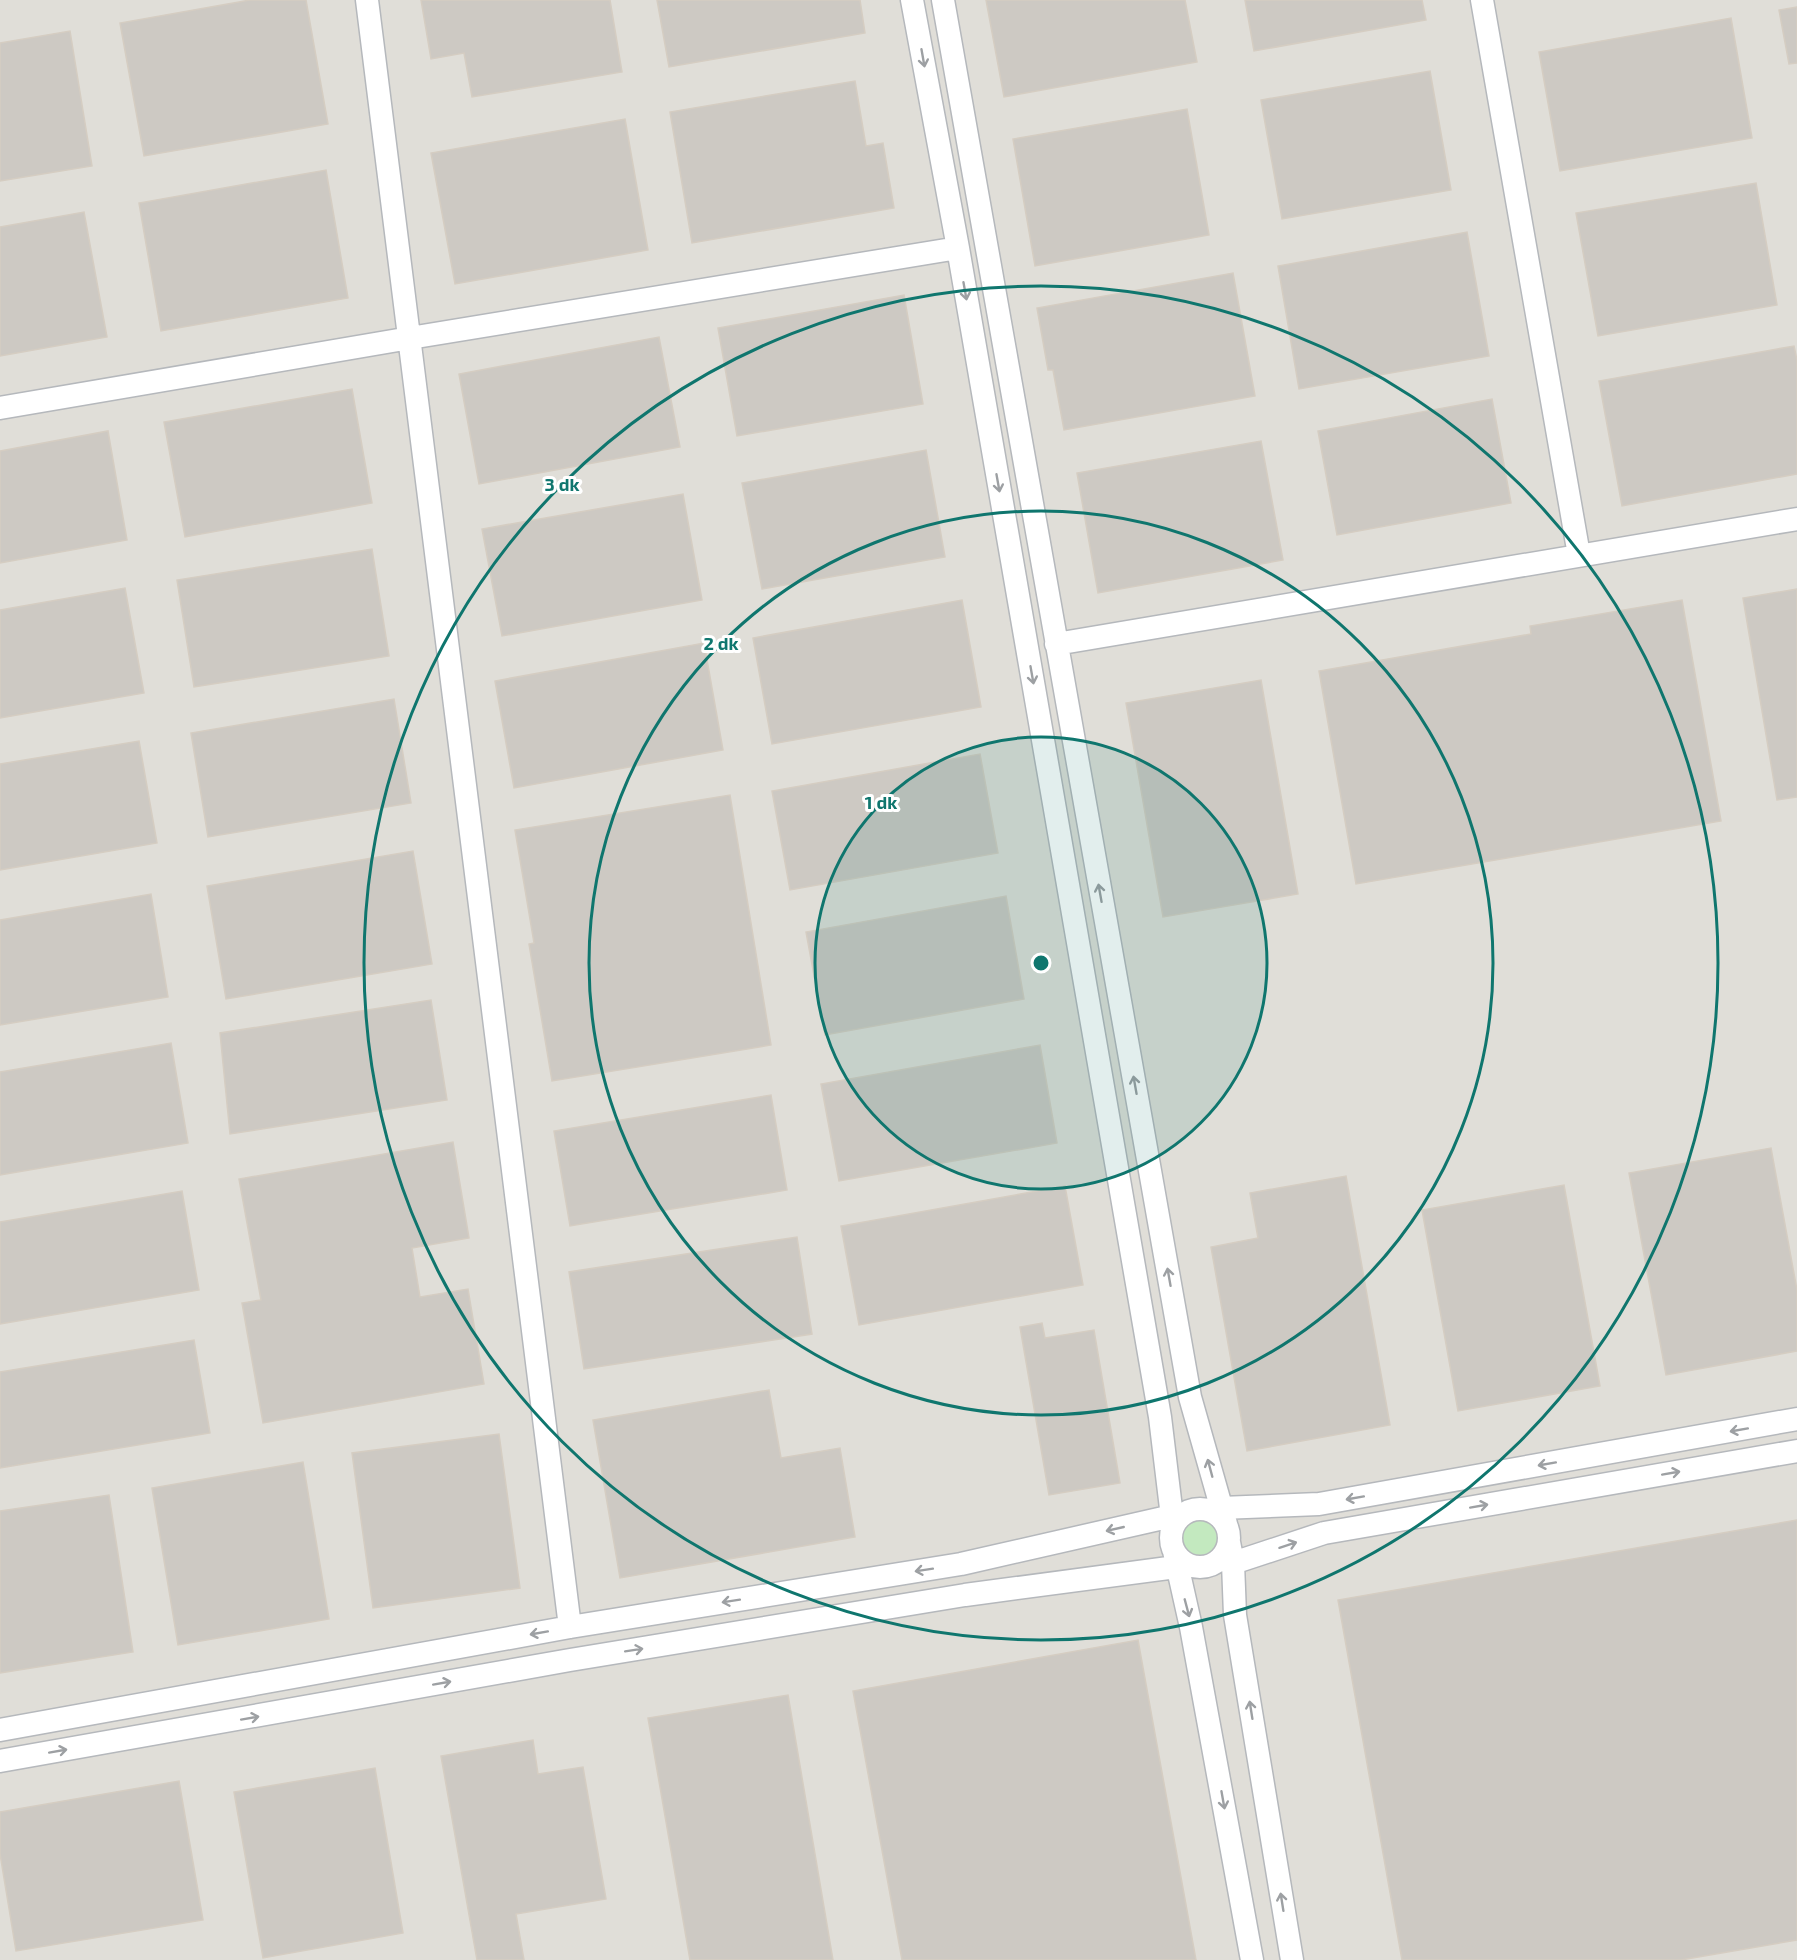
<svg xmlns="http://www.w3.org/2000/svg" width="1797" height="1960" font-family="'Exo 2',sans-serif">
	<rect width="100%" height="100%" fill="#f0ece4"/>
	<path fill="#e0ded8" d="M0 0H1797V1960H0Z"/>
	<path fill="#c3e9bf" d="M1182 1538a18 18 0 1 1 36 0a18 18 0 1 1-36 0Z"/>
	<path fill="#cdc9c3" stroke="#d5cdc2" stroke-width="1.5" d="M250 0H306L328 124 144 156 120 23Z
		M421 0H610L622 72 472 97 464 53 431 59Z
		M657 0H860L865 33 669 67Z
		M986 0H1185L1197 62 1004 97Z
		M1245 0H1422L1426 20 1254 51Z
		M1797 7V63L1789 64 1779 10Z
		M1731 18 1752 138 1560 171 1539 52Z
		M70 31 92 166 0 181V43Z
		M1430 71 1451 190 1282 219 1261 100Z
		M855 81 866 146 883 143 894 208 692 243 670 112Z
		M1187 109 1209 235 1035 266 1013 139Z
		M625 119 648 250 455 284 431 153Z
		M326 170 348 298 161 331 139 203Z
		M1756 183 1777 305 1598 336 1576 213Z
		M84 212 107 337 0 356V227Z
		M1467 232 1489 356 1299 389 1278 266Z
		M1233 273 1255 396 1064 430 1053 370H1048L1037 308Z
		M904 295 923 404 737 436 718 328Z
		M659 337 680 447 479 484 459 374Z
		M1794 346 1797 360V474L1622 506 1599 381Z
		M352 389 372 503 185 537 164 422Z
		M1492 399 1511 503 1337 535 1318 431Z
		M108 431 127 540 0 563V451Z
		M1261 441 1283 560 1098 593 1077 473Z
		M926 450 945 557 762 589 742 483Z
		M683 494 702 600 502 636 482 529Z
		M372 549 389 656 194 687 177 580Z
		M125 588 144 693 0 718V610Z
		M1797 589V797L1777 800 1743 598Z
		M962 600 981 707 772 744 753 638Z
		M1682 600 1721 821 1356 884 1319 671 1531 634 1530 626Z
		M704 643 723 750 514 788 495 681Z
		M1261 680 1298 894 1163 917 1126 703Z
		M394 699 411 803 208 837 191 733Z
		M139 741 157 843 0 870V764Z
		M980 754 998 853 790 890 772 791Z
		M730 795 771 1045 552 1081 529 944 534 943 515 830Z
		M413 851 432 964 226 999 207 886Z
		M151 894 168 997 0 1025V920Z
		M1006 896 1024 999 825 1035 806 932Z
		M431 1000 447 1100 230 1134 220 1033Z
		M171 1043 188 1143 0 1175V1072Z
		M1040 1045 1057 1143 839 1181 821 1084Z
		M771 1095 787 1190 570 1226 554 1131Z
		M453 1142 469 1238 412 1248 420 1297 468 1289 484 1384 263 1423 242 1303 261 1300 239 1179Z
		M1771 1148 1797 1290V1351L1666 1375 1629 1173Z
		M1346 1176 1390 1425 1247 1451 1211 1247 1258 1238 1250 1193Z
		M1564 1185 1600 1386 1458 1411 1422 1210Z
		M1065 1186 1083 1285 859 1325 841 1226Z
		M182 1191 199 1290 0 1324V1222Z
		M797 1237 812 1334 584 1369 569 1272Z
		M1042 1323 1045 1338 1094 1330 1120 1483 1049 1495 1020 1327Z
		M194 1340 210 1433 0 1468V1372Z
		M769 1390 781 1458 840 1448 855 1537 620 1578 593 1420Z
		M499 1434 520 1588 373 1608 352 1453Z
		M303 1462 329 1619 178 1645 152 1488Z
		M109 1495 133 1652 0 1673V1511Z
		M1797 1520V1940L1681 1960H1402L1338 1600Z
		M1138 1640 1196 1960H902L853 1691Z
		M788 1695 833 1960H690L648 1718Z
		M533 1740 538 1774 583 1767 606 1899 516 1914 524 1960H477L441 1756Z
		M375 1768 403 1933 263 1958 234 1792Z
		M179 1781 203 1920 16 1951 0 1854V1812Z"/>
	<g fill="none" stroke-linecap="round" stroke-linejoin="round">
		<g stroke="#b5b8bc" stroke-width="25">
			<path id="minor" d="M367 0 570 1627
				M912 0 958 248 1160 1417 1173 1525
				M943 0 1190 1397 1226 1524
				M1482 0 1579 555
				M0 408 410 338 958 248
				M1056 644 1797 519
				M1221 1508 1319 1504 1797 1419
				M1171 1538a29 29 0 1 1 58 0a29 29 0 1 1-58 0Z
				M1229 1542 1233 1563 1235 1615 1292 1960
				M1174 1551 1191 1627 1252 1960
				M1233 1563 1324 1533 1797 1451
				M0 1730 570 1627 961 1564 1172 1516
				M0 1761 570 1660 965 1595 1176 1567"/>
		</g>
		<use href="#minor" stroke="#fff" stroke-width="22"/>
	</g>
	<defs><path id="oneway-shaft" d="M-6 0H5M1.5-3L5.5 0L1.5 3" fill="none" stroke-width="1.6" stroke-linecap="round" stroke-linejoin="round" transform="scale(1.5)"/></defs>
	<g stroke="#9da0a3">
		<use href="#oneway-shaft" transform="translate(923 58) rotate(80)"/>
		<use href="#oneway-shaft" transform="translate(965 291) rotate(80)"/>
		<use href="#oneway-shaft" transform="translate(998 483) rotate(80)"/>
		<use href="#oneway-shaft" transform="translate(1032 675) rotate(80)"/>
		<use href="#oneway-shaft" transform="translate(1100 893) rotate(-100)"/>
		<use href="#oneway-shaft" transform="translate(1135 1085) rotate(-100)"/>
		<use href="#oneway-shaft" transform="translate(1169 1277) rotate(-100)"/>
		<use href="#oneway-shaft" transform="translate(1739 1430) rotate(170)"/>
		<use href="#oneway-shaft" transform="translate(1547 1464) rotate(170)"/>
		<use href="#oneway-shaft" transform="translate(1210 1468) rotate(-105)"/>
		<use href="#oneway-shaft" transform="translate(1671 1473) rotate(-10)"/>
		<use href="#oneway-shaft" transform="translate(1355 1498) rotate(170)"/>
		<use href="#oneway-shaft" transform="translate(1479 1506) rotate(-10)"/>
		<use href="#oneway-shaft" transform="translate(1115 1529) rotate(167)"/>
		<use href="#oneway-shaft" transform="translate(1288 1545) rotate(-18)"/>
		<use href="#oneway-shaft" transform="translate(924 1570) rotate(171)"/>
		<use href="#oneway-shaft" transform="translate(731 1601) rotate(171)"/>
		<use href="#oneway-shaft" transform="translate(1187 1608) rotate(75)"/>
		<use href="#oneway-shaft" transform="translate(539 1633) rotate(170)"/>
		<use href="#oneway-shaft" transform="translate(634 1650) rotate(-9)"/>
		<use href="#oneway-shaft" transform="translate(442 1683) rotate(-10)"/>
		<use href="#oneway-shaft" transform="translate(1251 1710) rotate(-99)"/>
		<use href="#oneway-shaft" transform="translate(250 1718) rotate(-10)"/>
		<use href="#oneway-shaft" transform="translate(58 1751) rotate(-10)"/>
		<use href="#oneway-shaft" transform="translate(1223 1800) rotate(80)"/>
		<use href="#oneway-shaft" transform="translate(1282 1902) rotate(-99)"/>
	</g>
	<circle cx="1041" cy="963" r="226" fill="#0f766e" fill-opacity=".12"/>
	<g fill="none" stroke="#0f766e" stroke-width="3">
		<circle cx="1041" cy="963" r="226"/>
		<circle cx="1041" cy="963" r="452"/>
		<circle cx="1041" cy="963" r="677"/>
	</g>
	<circle cx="1041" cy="963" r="9" fill="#0f766e" stroke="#fff" stroke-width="3"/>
	<g font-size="18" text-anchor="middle" font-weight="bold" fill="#0f766e" stroke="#fff" stroke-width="6" stroke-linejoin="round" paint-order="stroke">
		<text x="562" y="491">3 dk</text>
		<text x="721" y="650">2 dk</text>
		<text x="881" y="809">1 dk</text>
	</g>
</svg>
